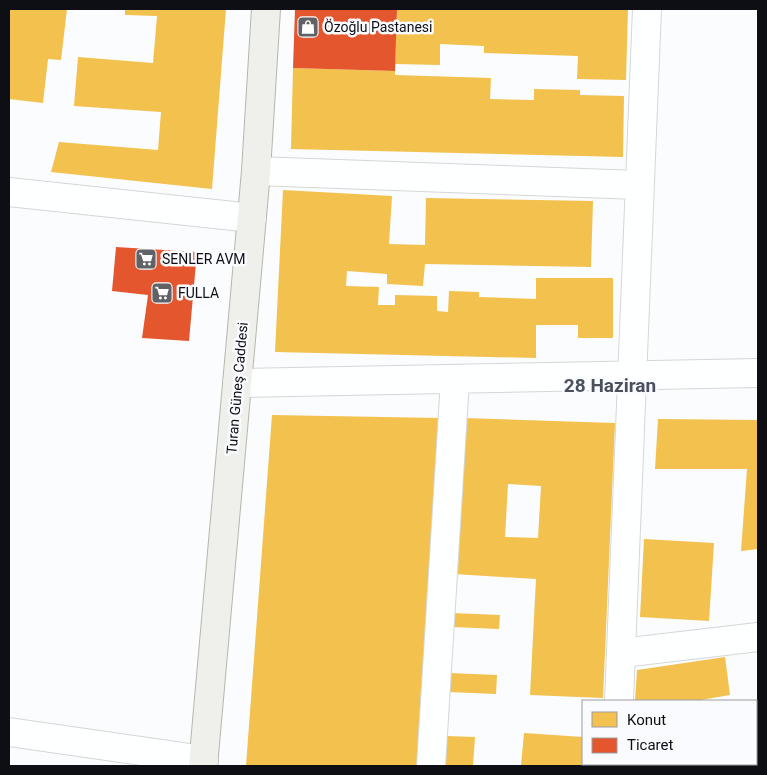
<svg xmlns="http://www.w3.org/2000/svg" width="767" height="775" font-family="Roboto,sans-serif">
	<rect width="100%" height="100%" fill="#fbfcfd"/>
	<path fill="#f2c14e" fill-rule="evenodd" d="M9 9H67L61 60 48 59 43 103 9 99Z
		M125 9H226L212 189 51 172 59 142 158 150 161 112 74 106 78 57 153 63 157 16 125 15Z
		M397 9H628L626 80 577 79 578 56 484 53V46L440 44V65L395 64Z
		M293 68 395 71V75L491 78 490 99 534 100V89L580 90V95L624 96 623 157 291 149Z
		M283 190 392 196 389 244 425 245 426 198 593 201 591 267 425 264 423 286 387 284V274L347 271 346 286 379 287 378 305H395V295L437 296V311L448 312 449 291 479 292V297L536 299V278H613V338H578V325H536V358L275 352Z
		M272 415 440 418 417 766H246Z
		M464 418 615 423 603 698 530 695 536 579 453 574ZM508 484 541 486 538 538 505 537Z
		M658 419 758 420V549L741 551 747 469H655Z
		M644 539 714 543 709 621 640 617Z
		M452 613 500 615 499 629 452 627Z
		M725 657 730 695 695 701H635L637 670Z
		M449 673 497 675 496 694 448 692Z
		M524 733 583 737V764H594V766H521Z
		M447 736 475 737 473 766H445Z
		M631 764H684V766H631Z"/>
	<path fill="#e4572e" d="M295 9H397L395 71 293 68Z
		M116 247 197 252 189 341 142 338 148 295 112 291Z"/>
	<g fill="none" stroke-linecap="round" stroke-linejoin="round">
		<g stroke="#d4d6d9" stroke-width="30">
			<path id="minor" d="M256 171 638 185
				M9 192 252 218
				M237 383 758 373
				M622 653 758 637
				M619 701 647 9
				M9 732 204 760
				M431 766 455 380
				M615 766V764"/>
		</g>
		<g stroke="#b5b7ae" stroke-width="30">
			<path id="primary" d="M203 766 256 171 266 9"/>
		</g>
		<use href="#minor" stroke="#feffff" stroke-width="28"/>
		<use href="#primary" stroke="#eff0eb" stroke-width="28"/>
	</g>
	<defs>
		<g id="shop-square" transform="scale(1.125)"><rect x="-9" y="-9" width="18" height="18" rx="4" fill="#606266" stroke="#fafbfe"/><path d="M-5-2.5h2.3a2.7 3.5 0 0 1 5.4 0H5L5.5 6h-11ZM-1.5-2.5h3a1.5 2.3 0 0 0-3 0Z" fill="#fff"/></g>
		<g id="supermarket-square" transform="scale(1.125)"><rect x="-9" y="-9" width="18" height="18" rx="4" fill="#606266" stroke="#fafbfe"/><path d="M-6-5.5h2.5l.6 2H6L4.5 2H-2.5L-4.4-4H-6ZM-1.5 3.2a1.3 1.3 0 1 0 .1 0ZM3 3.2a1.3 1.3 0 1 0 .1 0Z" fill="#fff"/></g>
	</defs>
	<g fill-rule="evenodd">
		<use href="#shop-square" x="308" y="27"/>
		<use href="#supermarket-square" x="146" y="259"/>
		<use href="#supermarket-square" x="162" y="293"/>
	</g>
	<g text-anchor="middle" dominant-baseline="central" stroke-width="5" stroke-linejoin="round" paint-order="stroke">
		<g font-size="14" fill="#0d0f14" stroke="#fafbfe" text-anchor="start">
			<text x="324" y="27">Özoğlu Pastanesi</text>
			<text x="162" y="259">SENLER AVM</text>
			<text x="178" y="293">FULLA</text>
		</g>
		<g font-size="14" fill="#0d0f14" stroke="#fafbfe">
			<text transform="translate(237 388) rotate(-85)">Turan Güneş Caddesi</text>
		</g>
		<g font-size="19" font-weight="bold" fill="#4a505c" stroke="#fafbfe">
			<text x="610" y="385">28 Haziran</text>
		</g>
	</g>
	<rect width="767" height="775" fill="none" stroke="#0d0f14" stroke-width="20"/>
	<rect x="582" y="700" width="175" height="65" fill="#fafbfe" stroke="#9b9da0"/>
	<rect x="592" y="712" width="25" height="15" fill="#f2c14e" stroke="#9b9da0"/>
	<text x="627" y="725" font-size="15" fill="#0d0f14">Konut</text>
	<rect x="592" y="738" width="25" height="15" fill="#e4572e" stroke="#9b9da0"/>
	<text x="627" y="750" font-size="15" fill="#0d0f14">Ticaret</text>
</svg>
